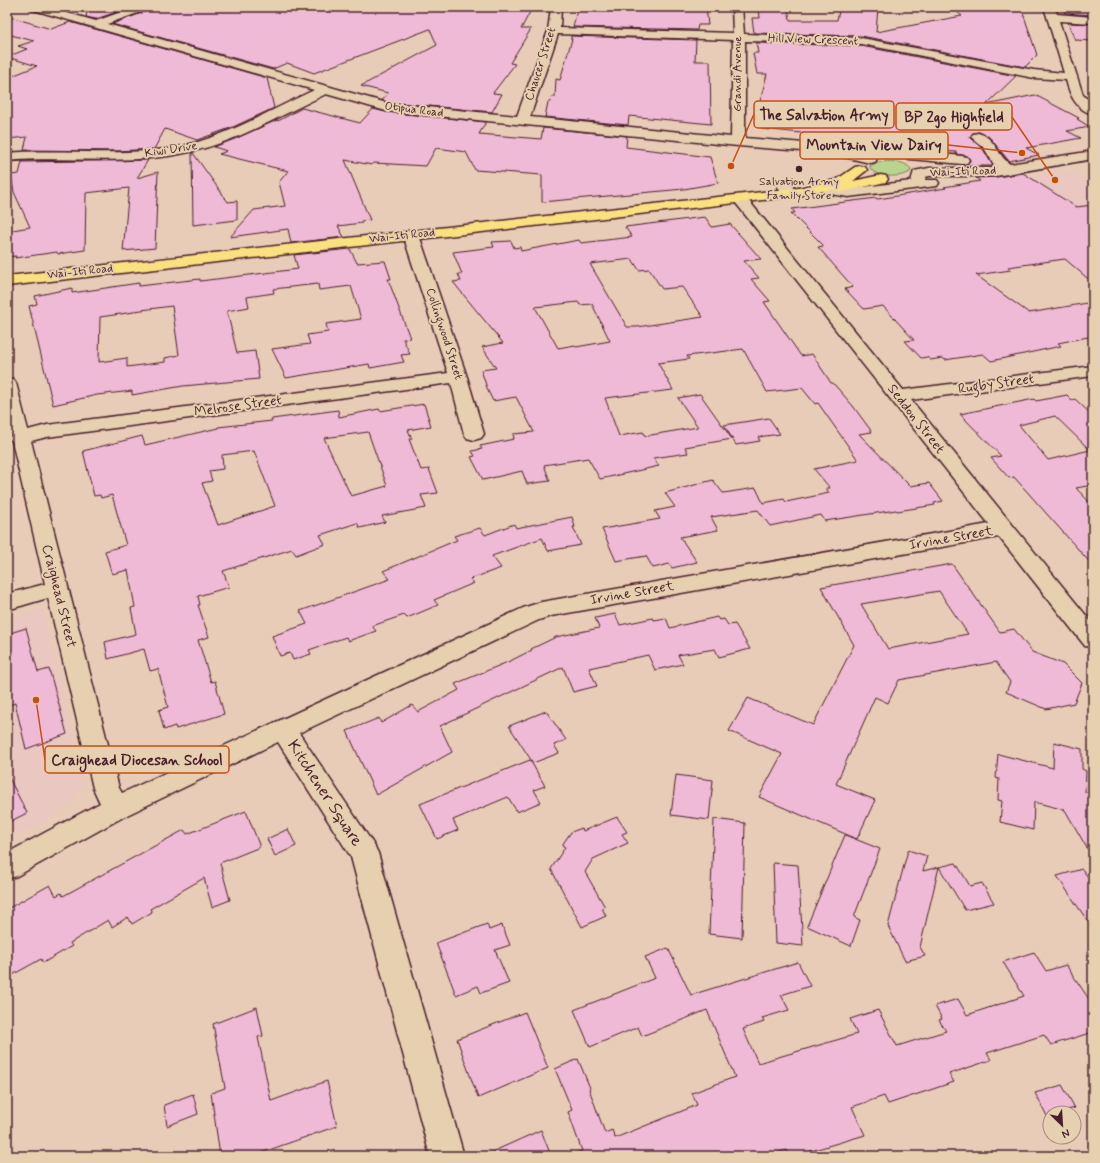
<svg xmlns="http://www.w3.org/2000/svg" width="1100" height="1163" font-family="Mynerve,sans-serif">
	<rect width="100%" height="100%" fill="#e8ccb8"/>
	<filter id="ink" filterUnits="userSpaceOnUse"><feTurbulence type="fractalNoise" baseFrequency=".025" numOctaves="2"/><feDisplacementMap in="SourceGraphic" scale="8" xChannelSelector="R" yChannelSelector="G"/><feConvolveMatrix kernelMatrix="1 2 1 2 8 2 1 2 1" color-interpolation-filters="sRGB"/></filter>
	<g filter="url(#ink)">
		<path fill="#eac7c1" d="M1072 171 1093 186V207L1009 218 969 183Z
			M43 608 85 782 75 798 49 820 7 841V619Z"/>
		<path fill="#b9d58d" stroke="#827a5c" d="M878 162C889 161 904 160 911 169L910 172C900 178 877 178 870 168V166Z"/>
		<path fill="#efbad6" stroke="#4a1f2b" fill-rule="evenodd" d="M88 7H131L96 19 86 17Z
			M151 7H502L532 8 521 29H531L510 63 515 64 493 93 502 94 492 112 387 102 382 100 388 93 361 86 437 45 430 29 314 73 287 63 273 69 112 24 150 10Z
			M661 7H706L708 25H698L697 30 573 27 577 10 644 11V9H661Z
			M762 7 788 8 790 20H837L840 7H878L876 32 962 16 951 7H1021L1037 55 1025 67 861 36 754 33 752 18H760L759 8Z
			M1063 7H1093V15L1065 13Z
			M7 16 51 29 70 22 267 78 274 108 233 127 197 140 165 129 154 149 117 151 24 150 27 137 7 139V78L37 66 7 57 27 49 18 46 34 41 7 34Z
			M1068 23 1093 24V41L1075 40Z
			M571 36 696 40 695 61H710L711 124 629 116 628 125 545 117 548 102H550L551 97H555L556 79 560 80 572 39H571Z
			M756 43 861 46 1016 76 986 105 1035 95 1079 118 1077 119 1090 127 1067 131 1081 138 1026 148 1039 155 1009 161 989 137 979 132 973 133 970 138 983 149 993 166H963V165L967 164 970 161 967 156 956 154V152L912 149 911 142 871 140 762 129 766 117H756L767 74H757L753 53H758Z
			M302 108 360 123 373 109 386 112 486 122 479 134 541 139 543 128 627 136 626 147 710 157 718 183 684 189 542 202V175L475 170 466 152 436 148 426 166 374 163 372 165 345 160 370 220 361 221 362 223 338 226 344 237 291 243 288 229 230 237 254 210 285 206 279 182 288 171 219 154 227 151 214 147 237 138 277 120 278 121Z
			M192 153H193L228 202 237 201V220L193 225Z
			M148 160 137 178 158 172 155 248 123 251 129 188 86 193 85 250 58 254 57 252 15 258 16 256 7 257V231L30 227 14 192 11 175 19 174 22 162Z
			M1023 173 1076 207 1093 205V283L1065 259 1008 267 1011 270 976 275 1029 313 1093 302V336L1058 343 1061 346 991 361 983 354 945 360 943 358 930 360 927 357 921 358 905 341 914 340 883 306 864 309 845 289 853 287 818 247 824 246 791 213H795L792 209 876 198 878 199 946 188 944 187 980 181 976 178 996 177Z
			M705 217 712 227 730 224 761 259 744 261 759 278 751 279 770 301 764 302 801 356 812 354 831 383H833L853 406 872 432 859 434 910 486 929 483 943 501 934 503 935 505 897 511 896 510 825 521 821 515 770 526 758 510 711 517 718 530 680 537 697 562 672 568 669 564 653 568 646 556 616 561 602 529 660 519 655 511 675 507 665 493 713 480 723 493 756 488 763 503 784 499 786 502 829 493 826 488H830L814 469 858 460 818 403 815 404 802 388 767 392 743 349 687 356 689 359 658 363 673 390 605 398 619 436 643 432 645 436 698 427 678 398 700 394 732 439 685 447 688 453 653 458 659 466 600 479 588 458 544 465 550 481 527 484 522 471 483 480 471 457 475 456 472 451 482 449 480 446 514 439 513 434 534 432 516 397 493 401 488 391 481 370 496 368 482 347 503 343 453 282 461 281 458 274H462L453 252 494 247 492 242 511 241 514 248 520 247 521 251 579 240 581 243 632 237 625 227ZM632 259 639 270 649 269 662 289 682 287 703 317 637 327H627L590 264ZM578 302 580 305 592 304 610 341 576 347 575 345 558 348 535 307Z
			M350 249 357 263 385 261 391 279H388L410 338 403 339 410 354 401 355 404 362 370 368 369 364 286 378 272 349 310 344 307 335 328 332 326 324 361 319 351 286 319 290 318 284 273 289 274 293 247 297 249 307 227 311 237 353 255 351 259 379 183 386 132 395V391L97 395 53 405 29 306 37 304 35 296 72 288V293L139 283V286L200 279V281L298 269 294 255ZM172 306 179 355 165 358V362L127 367V358L99 362 100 317 134 312V311Z
			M1067 395 1072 400 1075 399 1093 416V485L1076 488 1093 506V566L1014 477 1009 478 991 458 1001 456 960 414 1034 399 1036 401ZM1055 416 1090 450 1048 460 1019 425Z
			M424 404 431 426 408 430 412 439H409L421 470 429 469 438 493 421 495 426 508 382 516 385 522 360 528 357 523 320 535 325 544 296 555 292 549 223 571 229 587 198 596 200 605H198L209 637 198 640 211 682 215 681 224 714 176 729 175 726 164 730 159 710 168 707 158 669 150 671 144 649 108 659 105 642 136 634 131 608 135 607 128 570 112 574 105 551 126 545 112 495 101 498 100 495 94 496 83 451 142 436 145 445 218 428V427L272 421V419L338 410 339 417 379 409 380 411ZM368 432 387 486 351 496 324 438ZM254 451 275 506 218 525 202 483 212 481 209 471 223 469 222 455Z
			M769 418 780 434 758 437 760 441 736 445 724 425Z
			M572 517 575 527H573L581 545 548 551 542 538 492 556 501 568 470 579 474 583 434 600 438 605 407 618 404 615 372 626 376 631 348 641 346 637 309 650 311 654 293 660 290 653 280 656 272 636 307 624 300 611 390 579 383 571 457 540 454 536 480 528 485 535 514 524 516 528Z
			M952 564 1000 632 1014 629 1032 652 1063 664 1082 683 1074 703 1046 709 1006 692 1010 682 996 662 899 680 888 703 875 697 836 784 875 800 857 839 759 797 782 754 729 731 748 698 813 725 854 645 821 587ZM939 591 968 634 888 649 861 604Z
			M615 614 620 625 653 618 654 620 666 618 670 628 717 617 719 620 724 619 728 625 735 624 750 649 719 657 715 649 678 655 683 664 655 670 648 655 589 668 597 686 573 692 563 667 440 726 452 752 376 795 347 731 379 718 381 723 412 705 418 712 459 690 455 684 510 661 532 650 531 649 556 637 599 628 595 618Z
			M26 628 38 672 49 669 67 734 26 749 15 703 7 706V634Z
			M546 711 566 740 554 745 559 753 533 763 509 726Z
			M1054 742 1082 749V769L1086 771 1085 792 1092 793 1091 855 1065 810 1034 802 1033 830 1000 822 1002 801 998 800 999 779 996 778 998 754 1053 768Z
			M530 760 545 786 534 790 541 802 517 812 508 797 453 820 458 830 437 839 420 804Z
			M7 774 27 813 7 823Z
			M676 775 713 780 709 820 671 815Z
			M246 811 260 847 220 863 230 900 212 907 204 878 150 909 152 912 132 924 128 917 112 927 108 920 70 943 72 946 43 963 41 959 7 978V909L50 885 56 896 61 893 63 896 184 830 187 834Z
			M617 817 627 832 622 834 628 843 593 859 585 872 605 907 602 908 606 916 582 927 551 869 565 847 562 845 571 832 582 828 583 831Z
			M714 819 745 823 742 938 709 934Z
			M288 829 296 846 275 856 267 839Z
			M845 835 880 849 854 917 860 920 851 946 807 926Z
			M908 850 927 856 923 871 939 867 920 947 925 956 905 961 888 926Z
			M773 863 798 865 803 946 776 943Z
			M956 863 970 886 982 883 994 903 965 910 939 867Z
			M1082 869 1093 884V929L1057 876Z
			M487 924 489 930 502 925 510 945 495 950 509 983 481 993 478 986 456 995 436 943Z
			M668 948 691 995 798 962 810 986 781 995 789 1010 762 1018 764 1022 743 1029 758 1063 857 1034 850 1019 878 1010 897 1046 946 1031 939 1020 942 1019 935 1006 958 999 967 1015 1024 996 1003 962 1034 952 1046 971 1066 965 1093 1005V1032L1051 1045 1044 1035 987 1053 991 1060 949 1074 954 1082 888 1104 884 1096 852 1107 865 1135 794 1156H790L787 1150 763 1156H573L572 1154 582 1151 568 1112 572 1110 555 1069 578 1059 590 1088 589 1089 605 1133 612 1130 615 1138 697 1105 692 1093 735 1077 707 1010 642 1036 638 1027 590 1047 574 1010 655 978 645 957Z
			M257 1007 263 1036 258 1037 271 1101 327 1081 337 1126 252 1156H220L211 1093 225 1088 213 1024Z
			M525 1012 548 1068 478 1098 457 1039Z
			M1062 1085 1075 1108 1056 1113H1050V1115L1047 1116 1035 1093Z
			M193 1094 198 1114 167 1126 164 1105Z
			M541 1130 551 1156H483Z"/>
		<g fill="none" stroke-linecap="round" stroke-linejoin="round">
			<g stroke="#4a1f2b" stroke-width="3">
				<path id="minor" d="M29 7H46L96 21 135 7H150L149 9 107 24 387 103 517 116 548 31 551 7H561L560 28 733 33 732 7H742L744 34 861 38 1034 70 1064 73 1044 7H1054L1057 14 1093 17V23L1059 21 1083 95 1093 104V114C1076 110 1070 95 1066 80L1034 78 861 44 745 41V138L827 145 847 150 848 146 853 145 962 156 967 157 969 160 967 163 962 164 869 155 875 156 877 159 875 162 870 163 827 153 738 146 386 111 326 94C279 116 232 145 180 154 123 165 64 156 7 161V153C64 148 126 158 183 146 229 135 271 110 314 90L30 9ZM558 34 733 40 731 137 530 117Z
					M978 133C995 137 997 155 1010 164L1093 151V159L996 176H929L926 177 925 180H937L939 183 937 186 848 197 825 193 823 190 825 187 830 186 848 189 911 181 914 171 929 168H996L984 148 971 137 973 134Z
					M783 180C790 181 794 187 798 193L796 196C786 199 781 192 776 184L778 181Z
					M740 195 745 196 903 390 1093 366V376L911 400 1093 624V648L1085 646 999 537 551 616 539 620 299 733 374 845 378 853 464 1156H430L351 857 278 742 125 816 17 876 7 879V853L100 803 93 788 48 598 7 610V594L45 584 12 441 9 438 11 436 7 421V378L13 379 16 383 28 430 47 425 448 373 403 235 406 232 411 230 416 232 419 235 467 377 484 434 481 438 474 440 467 438 464 434 451 383 47 437 31 441 119 788 122 793 523 608 541 602 989 524 735 202 733 199 735 196Z"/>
			</g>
			<g stroke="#4a1f2b" stroke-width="3">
				<path id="major" d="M860 166 865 167 867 170 853 181 881 175 886 176 888 179 886 182 841 192 836 191 834 189 798 196 7 286V276L798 188 836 180 855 167Z"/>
			</g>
			<use href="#minor" fill="#e6d0b0" fill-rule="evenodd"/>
			<use href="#major" fill="#fae180" fill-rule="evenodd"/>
		</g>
	</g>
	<circle fill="#4a1f2b" stroke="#e6d0b0" stroke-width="1.5" cx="799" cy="169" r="4"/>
	<g text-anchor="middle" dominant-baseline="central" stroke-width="4" stroke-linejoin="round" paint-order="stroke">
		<g font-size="12" fill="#4a1f2b" stroke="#e6d0b0">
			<text transform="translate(813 40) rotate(2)">Hill View Crescent</text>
			<text transform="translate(541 64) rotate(-72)">Chaucer Street</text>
			<text transform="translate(738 74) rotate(-90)">Grandi Avenue</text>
			<text transform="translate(414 110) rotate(7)">Otipua Road</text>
			<text transform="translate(171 150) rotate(-9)">Kiwi Drive</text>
			<text transform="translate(963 172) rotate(-2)">Wai-Iti Road</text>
			<text transform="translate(402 236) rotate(-6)">Wai-Iti Road</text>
			<text transform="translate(80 272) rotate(-6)">Wai-Iti Road</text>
			<text transform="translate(444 334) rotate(72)">Collingwood Street</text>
		</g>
		<g font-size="12" fill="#4a1f2b" stroke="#e6d0b0">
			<text x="799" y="182">Salvation Army<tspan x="799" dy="14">Family Store</tspan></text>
		</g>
		<g font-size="14" fill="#4a1f2b" stroke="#e6d0b0">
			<text transform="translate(996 384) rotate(-8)">Rugby Street</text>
			<text transform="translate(238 406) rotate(-8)">Melrose Street</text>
			<text transform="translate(916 419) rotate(52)">Seddon Street</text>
			<text transform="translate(951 538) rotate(-10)">Irvine Street</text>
			<text transform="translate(632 593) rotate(-10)">Irvine Street</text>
			<text transform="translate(59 596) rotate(76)">Craighead Street</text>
		</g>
		<g font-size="17" fill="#4a1f2b" stroke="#e6d0b0">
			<text transform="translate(325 793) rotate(57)">Kitchener Square</text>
		</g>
	</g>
	<path fill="none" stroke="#c84d12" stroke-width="1.5" d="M731 166L754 114M1055 180L1012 117M1022 153L948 145M36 700L45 760"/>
	<g fill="#c84d12" stroke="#e6d0b0" stroke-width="1.5">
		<circle cx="731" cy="166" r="4"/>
		<circle cx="1055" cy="180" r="4"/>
		<circle cx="1022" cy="153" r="4"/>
		<circle cx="36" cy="700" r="4"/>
	</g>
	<g fill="#e6d0b0" stroke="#c84d12" stroke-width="1.5">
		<rect x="754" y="101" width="140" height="27" rx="4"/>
		<rect x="896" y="103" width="116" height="27" rx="4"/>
		<rect x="800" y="132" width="148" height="27" rx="4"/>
		<rect x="45" y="746" width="184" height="27" rx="4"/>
	</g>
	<g font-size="15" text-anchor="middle" font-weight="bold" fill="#4a1f2b">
		<text x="824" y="120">The Salvation Army</text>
		<text x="954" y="122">BP 2go Highfield</text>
		<text x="874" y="150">Mountain View Dairy</text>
		<text x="137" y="765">Craighead Diocesan School</text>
	</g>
	<rect width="1100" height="1163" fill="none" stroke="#e6d0b0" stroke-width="24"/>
	<rect x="12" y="12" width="1076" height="1139" fill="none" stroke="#4a1f2b" stroke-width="1.5" filter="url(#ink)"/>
	<g transform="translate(1062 1125) rotate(155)"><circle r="19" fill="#e6d0b0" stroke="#a8897b"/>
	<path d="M0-3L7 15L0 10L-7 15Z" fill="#4a1f2b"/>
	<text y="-6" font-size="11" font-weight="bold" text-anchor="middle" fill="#4a1f2b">N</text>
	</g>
</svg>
